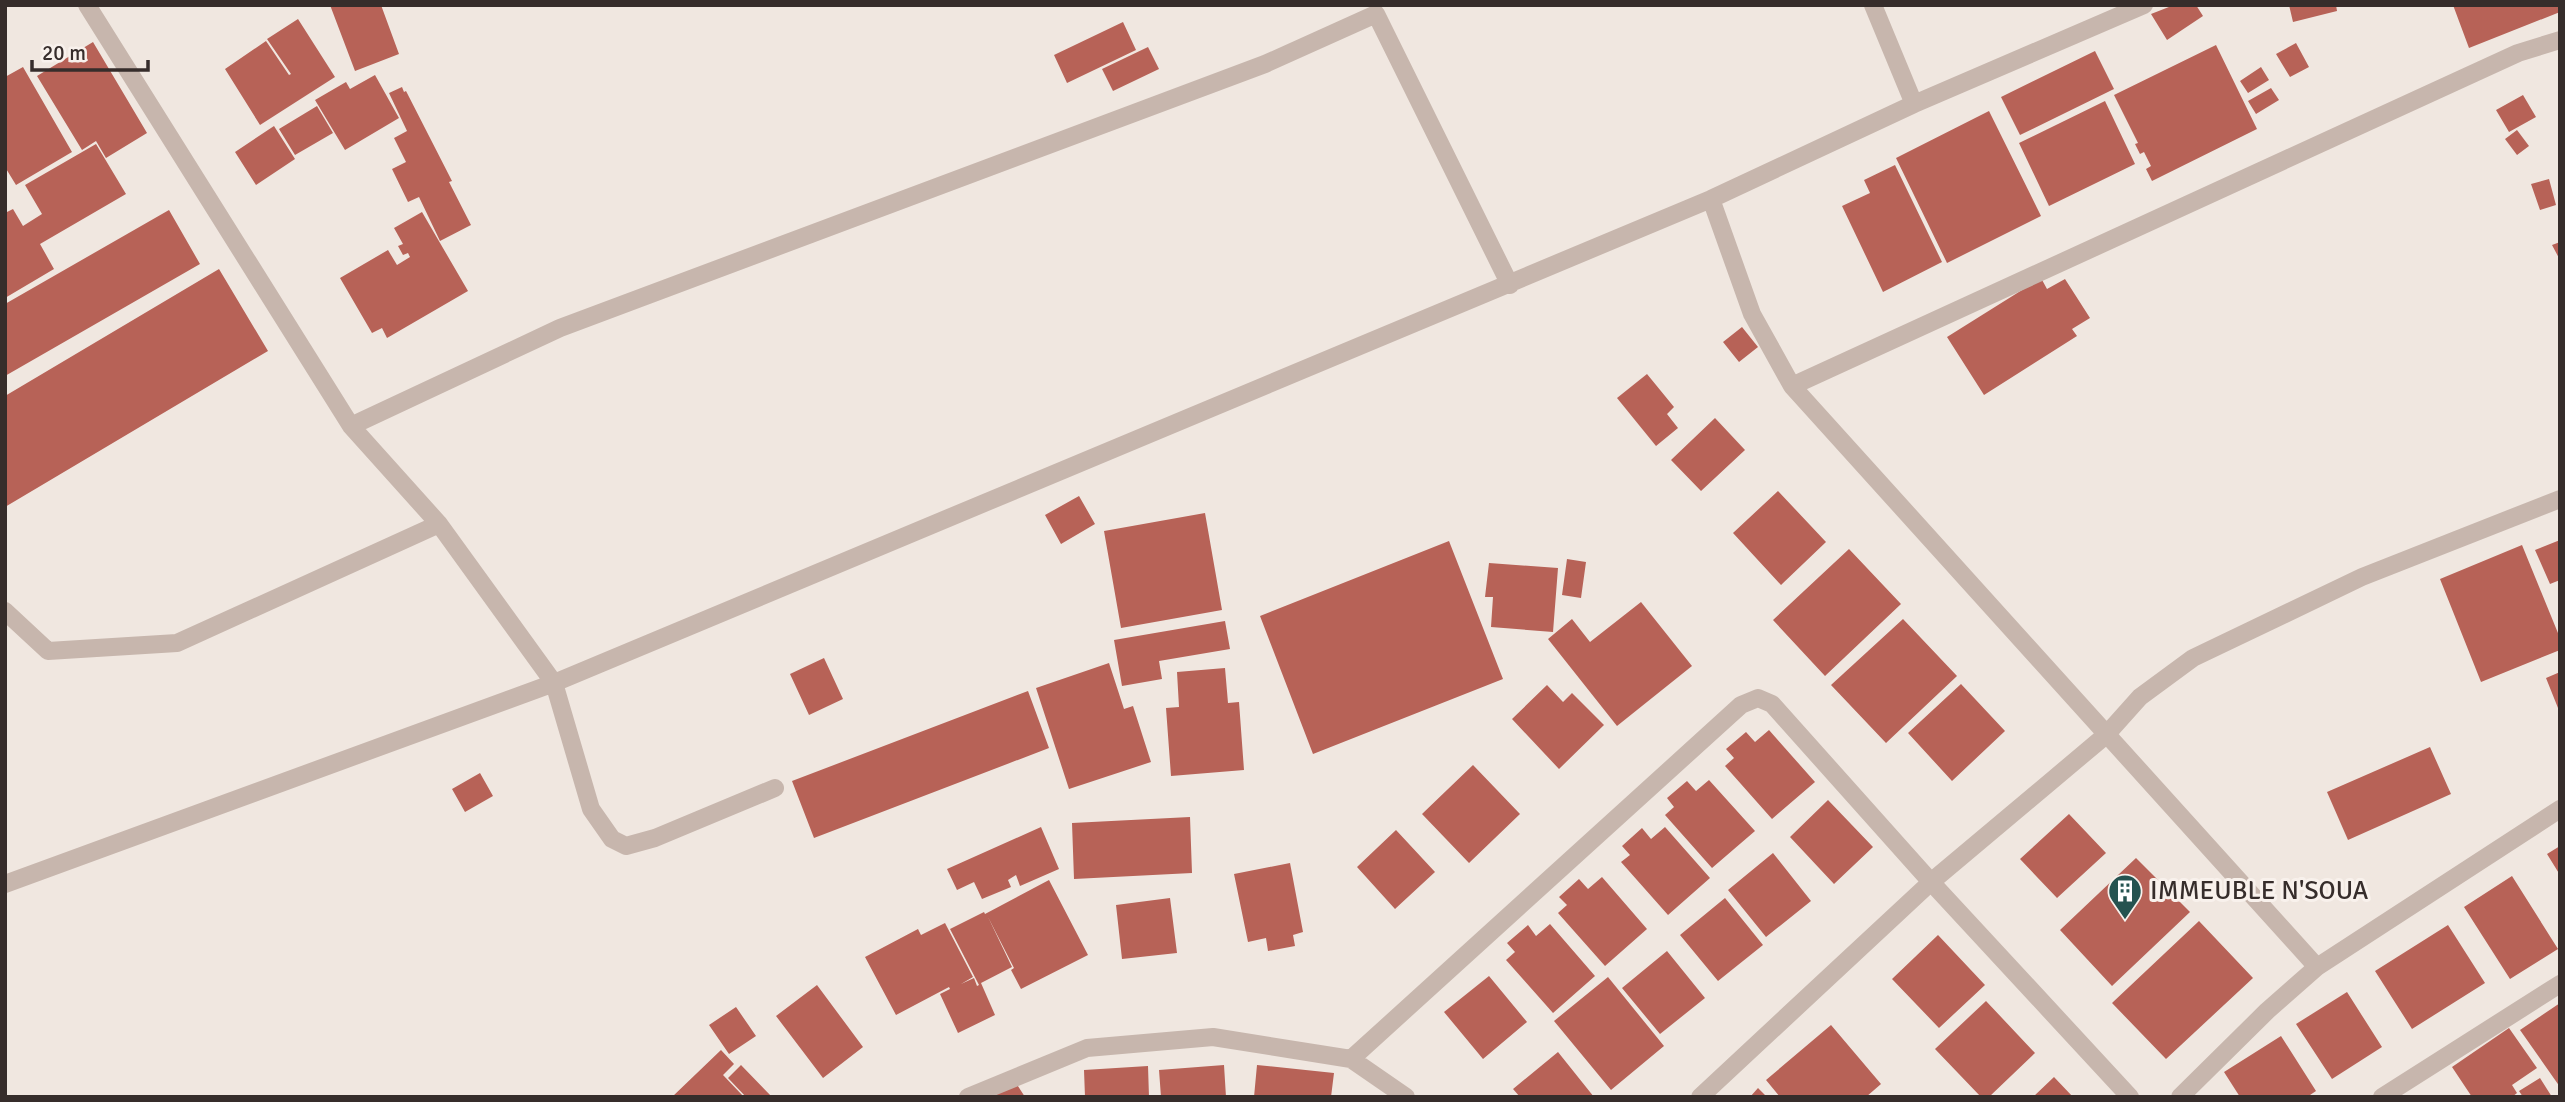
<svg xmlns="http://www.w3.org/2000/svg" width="2565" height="1102" font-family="Signika,sans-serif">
	<rect width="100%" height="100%" fill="#f0e7e0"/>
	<path fill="#b76257" d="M330 5H381L399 54 355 71Z
		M2174 5H2196L2203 16 2167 40 2151 14Z
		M2289 5H2336L2337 11 2293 22Z
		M2453 5H2560V12L2469 48Z
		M298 19 335 77 260 125 225 69 266 41 289 75 291 74 267 39Z
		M1123 22 1136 50 1067 83 1054 55Z
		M93 42 147 133 106 158 96 141 82 150 37 76Z
		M2296 43 2309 67 2290 77 2276 54Z
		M2216 45 2257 129 2152 181 2146 169 2151 166 2144 152 2140 154 2135 144 2138 143 2114 95Z
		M1148 47 1159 69 1113 91 1102 69Z
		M2095 51 2114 89 2020 135 2001 97Z
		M23 67 72 152 16 185 5 167V77Z
		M2261 67 2269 80 2248 93 2240 81Z
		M375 75 399 118 345 150 315 100 346 82 350 89Z
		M402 87 404 92 406 91 452 181 449 182 471 225 440 241 419 197 408 202 392 169 406 162 394 138 407 131 389 93Z
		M2271 88 2279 100 2256 114 2248 101Z
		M2523 95 2536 117 2509 132 2496 110Z
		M2105 101 2135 164 2049 206 2019 143Z
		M317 106 333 133 295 155 279 129Z
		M1989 111 2041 216 1947 263 1896 158Z
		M274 126 295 159 256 185 235 152Z
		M2517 130 2529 146 2517 155 2505 139Z
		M96 144 126 194 40 244 54 269 5 298V213L13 209 23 226 42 214 25 185Z
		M1895 165 1942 262 1883 292 1842 206 1870 193 1864 180Z
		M2549 179 2556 205 2540 210 2531 184Z
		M169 210 200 264 5 376V304Z
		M422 212 468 291 387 338 382 328 372 333 340 278 388 250 397 265 410 257 408 253 403 255 398 246 403 244 394 228Z
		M2560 242V260L2552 245Z
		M219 269 268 351 5 507V396Z
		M2041 278 2047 289 2065 279 2090 318 2072 329 2077 336 1984 395 1947 337Z
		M1742 327 1758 347 1739 362 1723 342Z
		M1647 374 1674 407 1667 414 1678 428 1656 446 1617 398Z
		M1715 418 1745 450 1701 491 1671 460Z
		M1778 491 1826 542 1781 585 1733 533Z
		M1079 496 1095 524 1061 544 1045 515Z
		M1205 513 1222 610 1121 628 1104 531Z
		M2560 540V580L2550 584 2535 550Z
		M1449 541 1503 679 1313 754 1260 616Z
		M2522 545 2560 638V650L2481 682 2440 579Z
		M1849 549 1901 604 1825 676 1773 620Z
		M1567 559 1586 562 1581 598 1562 595Z
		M1489 563 1558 568 1553 632 1491 627 1493 597H1485Z
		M1641 602 1692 666 1617 726 1548 639 1572 619 1590 642Z
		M1903 619 1957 676 1886 743 1831 685Z
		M1225 621 1230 649 1159 661 1162 679 1122 686 1114 640Z
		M824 658 843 699 809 715 790 674Z
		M1109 663 1124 709 1133 706 1151 762 1069 789 1036 688Z
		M1225 668 1228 703 1239 702 1244 770 1171 776 1166 708 1179 707 1177 672Z
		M2560 672V713L2546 678Z
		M1961 684 2005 731 1952 781 1908 733Z
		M1547 685 1563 702 1572 693 1604 725 1559 769 1512 719Z
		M1028 691 1049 748 814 838 792 781Z
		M1769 730 1815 782 1772 819 1725 766 1734 758 1726 749 1746 732 1755 742Z
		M2430 747 2451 794 2348 840 2327 792Z
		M1473 765 1520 814 1469 863 1422 814Z
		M480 773 493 796 465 812 452 789Z
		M1709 780 1755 831 1712 868 1665 815 1674 807 1667 798 1687 781 1696 791Z
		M1828 800 1873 847 1834 884 1790 837Z
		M2069 814 2106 853 2057 898 2020 859Z
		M1190 817 1192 873 1074 879 1072 823Z
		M1041 827 1059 869 1020 886 1016 875 1008 880 1011 887 982 899 974 882 957 890 947 869Z
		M1665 827 1710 878 1668 915 1621 862 1630 855 1622 846 1642 828 1651 839Z
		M1396 830 1435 872 1395 909 1357 867Z
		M2560 846V875L2547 854Z
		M1773 853 1811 901 1766 937 1728 890Z
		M2136 858 2190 912 2112 986 2060 930Z
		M1290 863 1303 932 1293 935 1295 946 1268 951 1266 938 1248 942 1234 874Z
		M2512 876 2558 949 2510 979 2464 907Z
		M1602 877 1647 929 1605 966 1558 913 1567 905 1559 897 1579 879 1588 889Z
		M1049 880 1088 955 1021 989 1011 970 1014 968 988 917 1012 967 981 983 995 1015 958 1033 940 994 950 989 949 987 896 1015 865 957 918 929 921 935 945 923 973 977 961 984 974 978 977 986 979 985 950 929 984 912 985 914Z
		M1170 898 1177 953 1122 959 1116 905Z
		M1725 898 1763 945 1718 981 1680 935Z
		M2199 921 2253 978 2166 1059 2112 1003Z
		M1550 924 1595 976 1553 1013 1506 960 1515 952 1507 943 1528 925 1536 936Z
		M2448 925 2485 983 2412 1029 2375 971Z
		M1938 935 1985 985 1939 1028 1892 979Z
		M1667 951 1705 998 1660 1034 1622 988Z
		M1489 976 1527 1022 1483 1059 1444 1012Z
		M1608 977 1664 1046 1611 1090 1554 1021Z
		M817 985 863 1047 823 1078 776 1016Z
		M2347 992 2382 1047 2332 1079 2296 1024Z
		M1986 1001 2035 1053 1989 1097H1981L1935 1049Z
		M2560 1003V1087L2520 1030Z
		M736 1007 756 1036 729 1054 709 1025Z
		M1831 1025 1881 1084 1866 1097H1780L1766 1080Z
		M2509 1028 2537 1068 2512 1085 2517 1093 2512 1097H2472L2452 1067Z
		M2281 1036 2316 1091 2307 1097H2240L2224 1072Z
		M721 1050 734 1064 723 1075 744 1097H672Z
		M1558 1052 1594 1097H1520L1513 1089Z
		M741 1065 772 1097H746L728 1078Z
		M1224 1065 1226 1097H1161L1159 1070Z
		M1257 1065 1334 1073 1331 1097H1254Z
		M1148 1066 1149 1097H1085L1084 1070Z
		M2054 1077 2073 1097H2033Z
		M2540 1078 2552 1097H2523L2519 1091Z
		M1014 1080 1025 1097H988Z
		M1758 1088 1767 1097H1750Z"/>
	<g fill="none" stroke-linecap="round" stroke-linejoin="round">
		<path stroke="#c7b6ad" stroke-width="18" d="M87 5 351 426 439 524 554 683 591 809 612 839 626 846 655 838 775 788
			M1873 5 1914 104
			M1711 199 1752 314 1792 386 2317 967
			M1792 386 2518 53 2560 40
			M351 426 560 328 1265 64 1376 14 1510 285
			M5 611 48 651 177 643 439 524
			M5 884 554 683 1711 199 1914 104 2144 5
			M1351 1059 1741 705 1758 698 1772 704 1931 882 2130 1097
			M968 1097 1087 1048 1213 1037 1351 1059 1406 1097
			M1700 1097 1931 882 2106 735 2140 697 2193 658 2362 577 2560 499
			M2180 1097 2267 1011 2317 967 2560 809
			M2382 1097 2560 984"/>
	</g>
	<defs>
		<g id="building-pin" transform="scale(1.75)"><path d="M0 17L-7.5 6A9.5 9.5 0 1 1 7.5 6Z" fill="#255350" stroke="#f8f1ec"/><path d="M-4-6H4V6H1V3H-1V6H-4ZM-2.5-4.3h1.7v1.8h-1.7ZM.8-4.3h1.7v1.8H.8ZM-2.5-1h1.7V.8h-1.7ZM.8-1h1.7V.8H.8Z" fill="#fff"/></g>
	</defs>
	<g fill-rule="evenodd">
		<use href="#building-pin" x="2125" y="891"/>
	</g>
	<g text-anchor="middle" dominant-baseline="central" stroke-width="6" stroke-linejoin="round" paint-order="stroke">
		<g font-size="26" fill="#362d2b" stroke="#f8f1ec" text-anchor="start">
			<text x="2150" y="891">IMMEUBLE N'SOUA</text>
		</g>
	</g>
	<rect width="2565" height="1102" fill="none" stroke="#362d2b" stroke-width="14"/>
	<path d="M32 60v10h116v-10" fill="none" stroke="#362d2b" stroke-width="3.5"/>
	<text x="42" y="60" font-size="21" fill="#362d2b" stroke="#f8f1ec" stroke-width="5" paint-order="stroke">20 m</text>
</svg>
